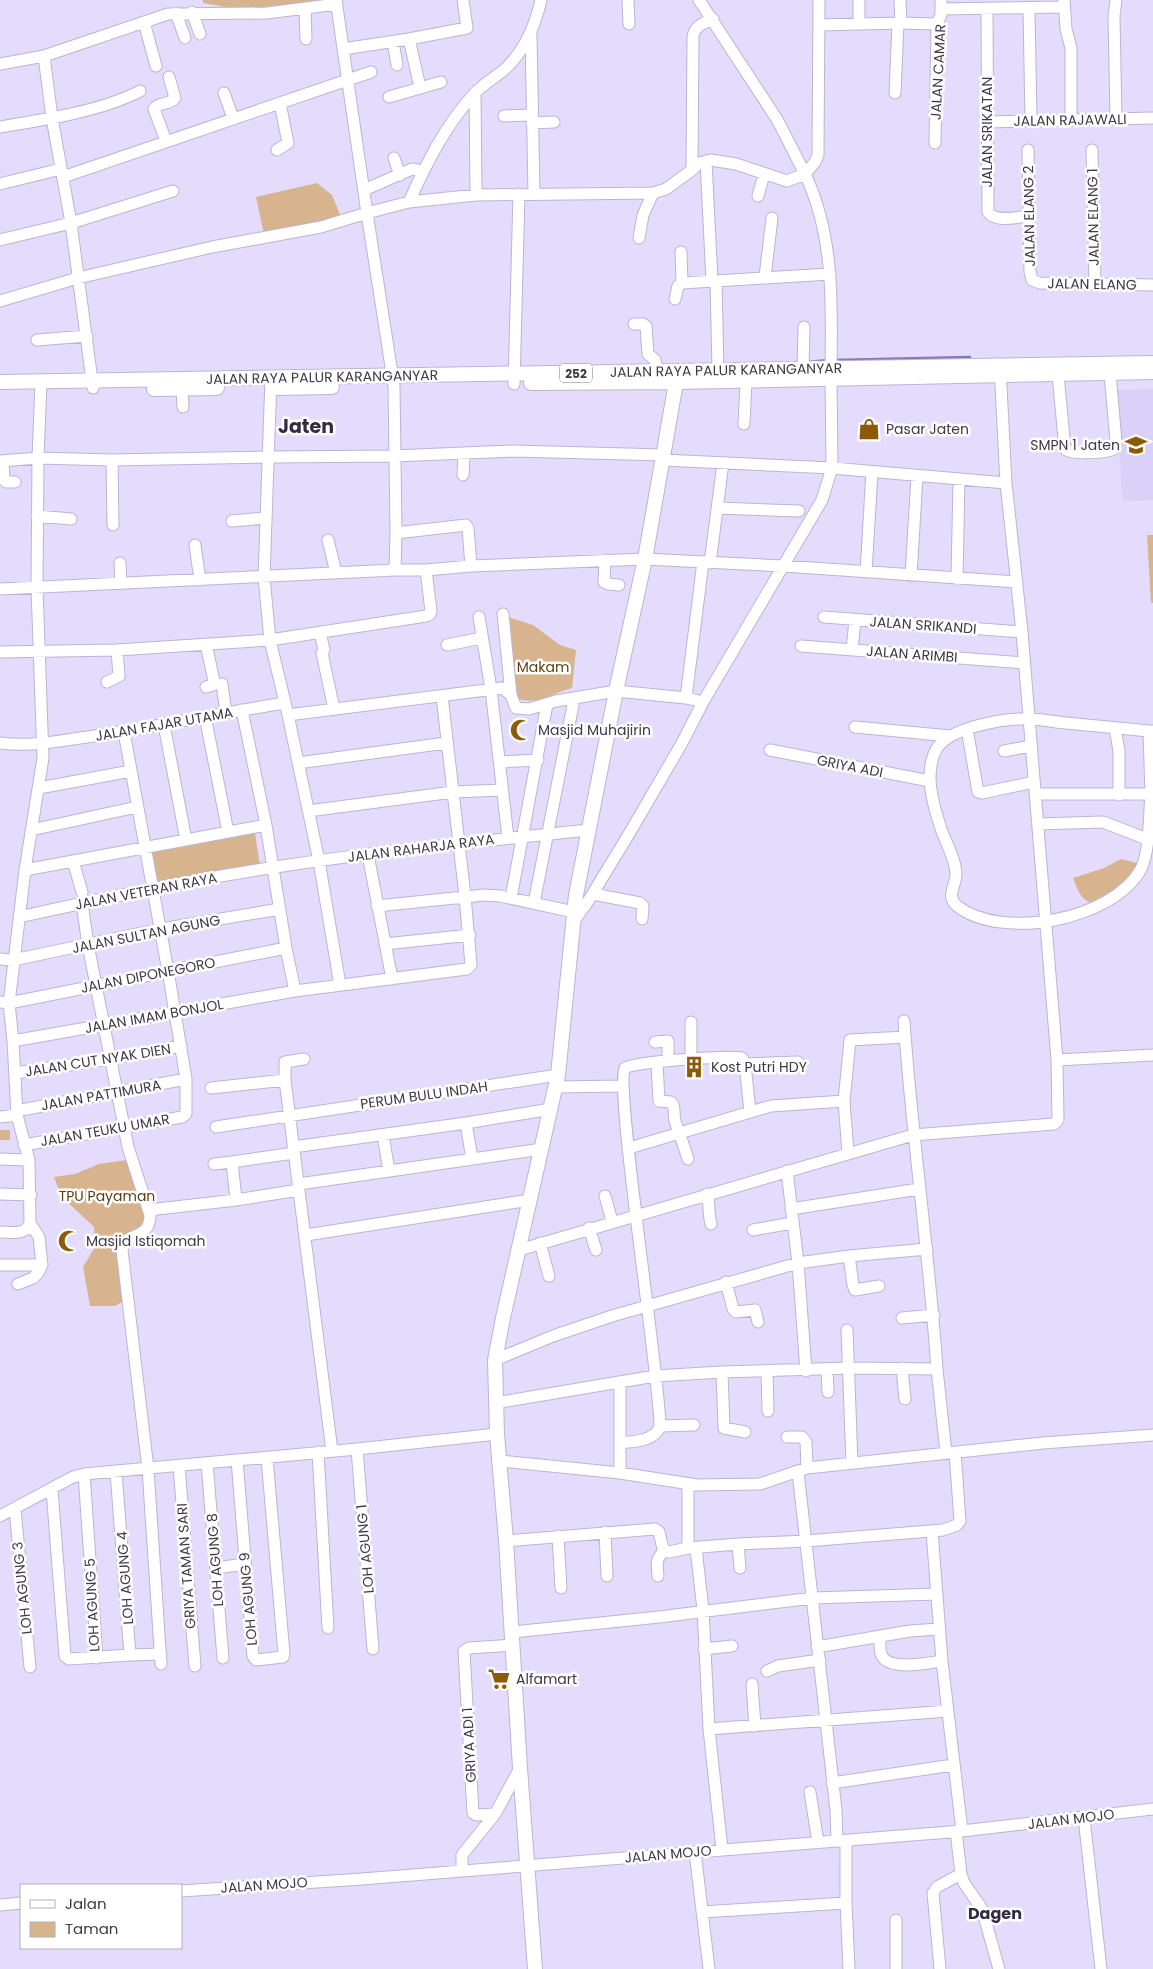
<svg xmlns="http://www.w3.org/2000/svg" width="1153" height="1969" font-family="Poppins,sans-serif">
	<rect width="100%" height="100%" fill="#e5dcfd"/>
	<path fill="#dbd0f7" d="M1153 389V500L1122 501 1116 390Z"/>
	<path fill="#d7b48e" d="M203 0H328V1L261 7 232 8 203 3Z
		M317 183 332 195 341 217 266 233 263 230 256 197Z
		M1147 535H1153V603H1151Z
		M508 617 533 625 560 645 576 650 572 688C552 693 540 705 518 699Z
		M255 833 260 866 157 884 151 851Z
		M1121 859 1137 863C1136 882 1107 896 1091 903 1080 899 1077 888 1073 878L1104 868Z
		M0 1130H10V1140H0Z
		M127 1160C131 1172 149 1211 144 1221 142 1228 135 1231 129 1234L124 1301 115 1306H90L83 1267 95 1247 94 1227 61 1196 54 1177 75 1174 99 1164Z"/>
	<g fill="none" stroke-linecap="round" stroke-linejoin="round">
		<path stroke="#8a79b1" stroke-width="2.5" d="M834 360 970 357
			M807 362 829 360"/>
		<g stroke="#bcb4d3" stroke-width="13">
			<path id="minor" d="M628 0 629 24
				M819 0 818 155 815 162 805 174C834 235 832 302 831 368
				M859 0V24
				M900 0 901 23
				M1064 0 1066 29 1071 48V120
				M1029 8 1031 121
				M305 9 306 39
				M941 9 1064 7
				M987 9 988 212C995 223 1018 217 1029 216
				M192 12 200 34
				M176 13 185 38
				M144 22 156 66
				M819 25 901 23 937 24
				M531 34 534 194
				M409 39 420 87
				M393 42 397 65
				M343 49 409 39 467 28 463 0
				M44 56 52 118 71 223 93 388
				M0 64 44 56 168 14 267 13 337 4
				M224 93 233 118
				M895 93 898 23
				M389 97 441 82
				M504 116 532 115
				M1116 119 1114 16 1116 0
				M987 122 1153 118
				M532 123 554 122
				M0 127C43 120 102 111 140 91
				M166 141 154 109C158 102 170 105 175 98L169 77
				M935 143 937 24 941 15V0
				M277 150 288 143 280 103
				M1028 150 1030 272 1032 280 1040 283 1153 285
				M1092 150 1095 284
				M394 158 400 175
				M706 161 712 281
				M692 170 693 37C694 26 704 23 713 19
				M63 177 371 72
				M0 184 61 169
				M364 190 412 169 423 171
				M476 195 653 193 666 189 692 170 699 163 711 160 736 164 787 181 805 174 778 121 699 0
				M758 196 764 174
				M409 202C426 164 445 126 474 94 482 85 494 78 504 70 524 52 535 26 541 0
				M639 238 643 215 653 193
				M0 240 71 223 173 191
				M681 252 682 283
				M765 277 772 218
				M716 281 718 371
				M675 299 678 286 682 283 830 274
				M0 301 78 278 212 247 321 227 367 213 336 0
				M634 324H643L646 326 648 354 655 360 658 372
				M37 340 87 336
				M803 369 804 327
				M1058 375 1065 449C1071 455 1106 453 1114 449L1116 442 1110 373
				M271 378 264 577 270 640 288 715 319 861 340 985
				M514 384 519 194
				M182 389 183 407
				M744 424 746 380
				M112 460 113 525
				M663 460 832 468 1006 483
				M0 461 38 458 112 460 269 457 394 456 513 451 664 455
				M3 461 4 480 6 482H15
				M463 475 464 453
				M717 508 799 511
				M37 516 71 519
				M232 521 266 518
				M396 533 466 525 468 528 471 566
				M328 540 336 573
				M195 545 200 580
				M605 560 604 582 608 584 619 585
				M120 563 121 584
				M710 563 723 463
				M395 570 396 533 394 386 367 213 409 202 476 195 475 93
				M866 572 872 472
				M911 576 917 477
				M957 579 959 479
				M0 589 395 570H426L471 566 645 559 783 566 1017 582
				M503 614 511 695
				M479 617 491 689 508 838
				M824 617 1022 632
				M320 632 324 650 322 653 334 709
				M206 644 214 681 213 685 206 687
				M447 645 482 638
				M801 646 1024 663
				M852 650 855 620
				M0 652 117 650 270 640 426 616 430 614 431 611 426 570
				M107 682 119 676 117 650
				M222 684 226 713
				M703 702 686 698 703 562
				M242 710 266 825 286 948 295 991
				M288 715 502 688 511 695 516 708 529 709 556 701 616 691 686 698
				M205 716 228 832
				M164 725 186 840
				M855 727 950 736
				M1115 728 1119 751V795
				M967 729 978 792 982 793 1034 782
				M0 743C29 747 58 741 87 737 153 728 219 713 285 703
				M770 750 930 781
				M1004 751 1031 746
				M500 762 538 760
				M298 763 446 743
				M39 788 131 771
				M1036 794H1151C1149 815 1150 850 1141 869 1113 920 1002 941 957 906 946 897 955 887 956 875 956 860 946 843 941 829 933 804 923 772 937 748 951 727 1005 718 1028 719 1041 719 1054 722 1066 723 1094 726 1121 728 1149 731
				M1151 794 1149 731H1153
				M308 811 453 792 502 790
				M1038 824 1103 822 1147 839
				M31 830 137 807
				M368 855 392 979
				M73 861 82 892
				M25 870 266 825
				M593 894 640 903 643 906 642 919
				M511 898 547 704
				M82 903 88 945 128 1147 150 1215C150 1233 139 1233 125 1241L122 1250 148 1469 161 1664
				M534 903 573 705
				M377 906 484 895 500 896 574 912
				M19 917C104 898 190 880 276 867 379 851 484 841 588 830
				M573 922 587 903 629 834 682 743 703 702 822 500 832 468 831 378
				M385 944 470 935
				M0 959 13 960 161 929 280 909
				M0 1002 9 1003 286 948
				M904 1021C912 1137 929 1252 937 1369
				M691 1022V1059
				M13 1041 295 991 467 969 471 965 465 896 442 696
				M655 1042 668 1041V1061
				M304 1059 285 1062V1080L332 1451
				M1057 1060 1153 1055
				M657 1062 659 1101 671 1102C676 1107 673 1114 675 1121 679 1133 684 1146 688 1159
				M745 1064 798 1062
				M15 1073 110 1059 181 1046
				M555 1087 623 1086
				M211 1088 285 1080
				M16 1111 186 1079
				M0 1117 17 1115
				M466 1123 472 1159
				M216 1127 558 1075
				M383 1135 389 1171
				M24 1145 182 1117 186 1114V1079L168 971 124 732
				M293 1147 466 1123 551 1109
				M629 1148 771 1106 844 1101
				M848 1153 844 1101 850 1040 905 1037
				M0 1159 29 1160
				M232 1162 294 1153
				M214 1164 232 1162 236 1200
				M787 1171 798 1263 806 1371
				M299 1184 542 1149
				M0 1194 31 1195
				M707 1194C710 1204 708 1213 711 1224
				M605 1196 612 1221
				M791 1209 919 1189
				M149 1210 236 1200 299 1190
				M589 1228 596 1250
				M753 1230 792 1223
				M0 1232C12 1232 25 1236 30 1223
				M306 1235 530 1200
				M540 1243 549 1276
				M519 1250 913 1135 1054 1124 1058 1120 1057 1060 1022 632 1006 483 1000 367
				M849 1256 853 1285 855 1290 879 1286
				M0 1265H42
				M726 1282 733 1309 736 1312 755 1310 758 1322
				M18 1284 33 1278 38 1273 42 1265 39 1237 30 1223 29 1160 17 1115 13 1041 9 1003 25 870 43 758 37 588 38 458 41 382
				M902 1318 934 1315
				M847 1330 852 1463
				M495 1360 553 1336 612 1316 798 1263 849 1256 927 1249
				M902 1368 905 1399
				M827 1370 828 1392
				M767 1371 768 1411
				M722 1372 724 1428 745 1432
				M620 1382V1473
				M495 1403 655 1376 722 1372 849 1368 937 1369 946 1453
				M660 1426 694 1425
				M787 1437H802L806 1442 807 1468
				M620 1442C633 1443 656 1440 660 1426 660 1379 614 1084 625 1068 630 1062 730 1055 742 1058L745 1064 750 1112
				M357 1449 373 1649
				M318 1452 328 1628
				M237 1460 253 1656 256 1660 283 1657 284 1654 267 1458
				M500 1461 620 1473 697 1485 760 1484 807 1468 1043 1443 1153 1435
				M207 1463 223 1658
				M179 1466 195 1666
				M116 1472 130 1655 161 1654
				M798 1472 836 1810 837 1840
				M84 1474 97 1658
				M52 1490 65 1656 69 1659 130 1655
				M15 1509 30 1667
				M0 1516 73 1477 84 1474 357 1449 497 1434
				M932 1531 942 1661 962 1831
				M605 1532 607 1576
				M558 1536 561 1588
				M506 1541 655 1529 659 1532 663 1549 669 1552 688 1548 738 1544 806 1541 943 1530 957 1525 960 1521 955 1452
				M738 1544 740 1568
				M688 1548V1484
				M696 1548 703 1610 709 1729 722 1849
				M216 1568 245 1564
				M658 1576C657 1565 655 1558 665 1551
				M513 1632 659 1617 813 1598 937 1594
				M880 1637C880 1642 879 1651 882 1656 890 1671 929 1663 942 1661
				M817 1647 910 1631 939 1629
				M704 1649 732 1646
				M767 1671 778 1666 820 1660
				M752 1684 755 1726
				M709 1729 948 1711
				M832 1783 953 1765
				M810 1792 818 1842
				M495 1814 476 1815 473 1813 464 1651 469 1648 513 1645
				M1084 1818 1101 1969
				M956 1831 961 1874 964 1883 982 1909 999 1969
				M846 1840V1903L849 1969
				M695 1852 709 1969
				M462 1871V1855L495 1814 520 1768
				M181 1891 362 1879 962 1831 1153 1809
				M0 1905 21 1903
				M702 1912 846 1903
				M896 1969V1920
				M940 1969 933 1893 937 1887 961 1874"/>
		</g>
		<g stroke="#bcb4d3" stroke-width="16">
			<path id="major" d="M0 382 1153 363
				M531 383 676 382 1153 372
				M276 388 332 387
				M154 389 217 388
				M535 1969 520 1768 506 1541 497 1434 495 1360 503 1318 558 1075 576 895 616 691 645 559 678 371"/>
		</g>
		<use href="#minor" stroke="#fff" stroke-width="11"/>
		<use href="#major" stroke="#fff" stroke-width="14"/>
	</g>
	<defs>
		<g id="shop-bare" transform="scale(1.725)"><path d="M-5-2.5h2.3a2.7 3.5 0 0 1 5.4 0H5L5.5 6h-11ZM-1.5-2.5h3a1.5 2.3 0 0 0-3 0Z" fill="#8d5a08" stroke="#fff" stroke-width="2.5" paint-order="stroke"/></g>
		<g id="school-bare" transform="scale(1.725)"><path d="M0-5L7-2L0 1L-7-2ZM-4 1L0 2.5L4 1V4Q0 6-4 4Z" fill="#8d5a08" stroke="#fff" stroke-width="2.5" paint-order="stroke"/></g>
		<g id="mosque-bare" transform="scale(1.725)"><path d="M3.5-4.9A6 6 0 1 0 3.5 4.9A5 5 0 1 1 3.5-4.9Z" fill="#8d5a08" stroke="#fff" stroke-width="2.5" paint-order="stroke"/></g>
		<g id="building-bare" transform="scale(1.725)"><path d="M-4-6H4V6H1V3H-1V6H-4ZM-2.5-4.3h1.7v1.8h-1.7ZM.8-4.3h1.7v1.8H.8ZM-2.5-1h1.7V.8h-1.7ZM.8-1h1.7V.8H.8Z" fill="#8d5a08" stroke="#fff" stroke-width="2.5" paint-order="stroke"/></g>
		<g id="supermarket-bare" transform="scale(1.725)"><path d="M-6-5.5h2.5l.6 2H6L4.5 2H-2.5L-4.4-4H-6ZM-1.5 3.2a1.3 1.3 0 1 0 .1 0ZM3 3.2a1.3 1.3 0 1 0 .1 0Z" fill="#8d5a08" stroke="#fff" stroke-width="2.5" paint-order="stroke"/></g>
	</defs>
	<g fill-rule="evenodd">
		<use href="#shop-bare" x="869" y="429"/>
		<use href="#school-bare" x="1136" y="445"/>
		<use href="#mosque-bare" x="521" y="730"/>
		<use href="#building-bare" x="694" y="1067"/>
		<use href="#mosque-bare" x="69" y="1241"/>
		<use href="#supermarket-bare" x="499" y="1679"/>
	</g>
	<g text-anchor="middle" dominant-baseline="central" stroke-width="5" stroke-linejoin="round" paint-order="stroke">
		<rect fill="#fff" stroke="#77747e" stroke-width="1" x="560" y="363.5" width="32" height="19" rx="4"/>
		<g font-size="12" font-weight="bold" fill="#3d3946">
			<text x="576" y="373">252</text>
		</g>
		<g font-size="14" fill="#3d3946" stroke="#fff">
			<text transform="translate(938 72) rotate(-87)">JALAN CAMAR</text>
			<text transform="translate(1070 120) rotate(-1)">JALAN RAJAWALI</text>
			<text transform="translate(987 132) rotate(-90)">JALAN SRIKATAN</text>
			<text transform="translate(1029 216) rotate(-91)">JALAN ELANG 2</text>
			<text transform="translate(1093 217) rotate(-91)">JALAN ELANG 1</text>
			<text transform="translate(1092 284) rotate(1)">JALAN ELANG</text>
			<text transform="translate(726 370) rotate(-1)">JALAN RAYA PALUR KARANGANYAR</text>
			<text transform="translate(322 377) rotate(-1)">JALAN RAYA PALUR KARANGANYAR</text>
			<text transform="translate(923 625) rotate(4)">JALAN SRIKANDI</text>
			<text transform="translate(912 654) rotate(4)">JALAN ARIMBI</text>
			<text transform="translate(164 724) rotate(-10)">JALAN FAJAR UTAMA</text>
			<text transform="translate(850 766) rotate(11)">GRIYA ADI</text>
			<text transform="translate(421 848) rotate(-7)">JALAN RAHARJA RAYA</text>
			<text transform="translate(146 891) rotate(-11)">JALAN VETERAN RAYA</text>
			<text transform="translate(146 934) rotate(-11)">JALAN SULTAN AGUNG</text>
			<text transform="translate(148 975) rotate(-11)">JALAN DIPONEGORO</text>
			<text transform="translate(154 1016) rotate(-10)">JALAN IMAM BONJOL</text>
			<text transform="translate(98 1060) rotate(-9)">JALAN CUT NYAK DIEN</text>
			<text transform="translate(101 1095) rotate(-10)">JALAN PATTIMURA</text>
			<text transform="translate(424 1095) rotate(-8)">PERUM BULU INDAH</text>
			<text transform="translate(105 1130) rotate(-10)">JALAN TEUKU UMAR</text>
			<text transform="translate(365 1549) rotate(-95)">LOH AGUNG 1</text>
			<text transform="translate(215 1560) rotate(-94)">LOH AGUNG 8</text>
			<text transform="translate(186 1566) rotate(-94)">GRIYA TAMAN SARI</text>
			<text transform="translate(125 1578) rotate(-94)">LOH AGUNG 4</text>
			<text transform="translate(22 1588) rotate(-96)">LOH AGUNG 3</text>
			<text transform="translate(248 1599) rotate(-95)">LOH AGUNG 9</text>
			<text transform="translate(92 1605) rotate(-93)">LOH AGUNG 5</text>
			<text transform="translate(469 1745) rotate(-93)">GRIYA ADI 1</text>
			<text transform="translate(1071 1819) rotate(-7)">JALAN MOJO</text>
			<text transform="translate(668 1854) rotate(-5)">JALAN MOJO</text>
			<text transform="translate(264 1885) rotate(-4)">JALAN MOJO</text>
		</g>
		<g font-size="14" fill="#3d3946" stroke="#fff" text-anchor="start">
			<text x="886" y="429">Pasar Jaten</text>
			<text x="1120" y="445" text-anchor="end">SMPN 1 Jaten</text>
			<text x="538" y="730">Masjid Muhajirin</text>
			<text x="711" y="1067">Kost Putri HDY</text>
			<text x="86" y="1241">Masjid Istiqomah</text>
			<text x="516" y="1679">Alfamart</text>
		</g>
		<g font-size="14" fill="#5c3d14" stroke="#fff">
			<text x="543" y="667">Makam</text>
			<text x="107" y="1196">TPU Payaman</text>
		</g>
		<g font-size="16" font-weight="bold" fill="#332b44" stroke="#fff">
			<text x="995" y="1913">Dagen</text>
		</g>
		<g font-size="19" font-weight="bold" fill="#332b44" stroke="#fff">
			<text x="306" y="426">Jaten</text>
		</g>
	</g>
	<rect x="20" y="1884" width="162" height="65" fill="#ffffff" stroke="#b1b0b5"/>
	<rect x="30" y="1900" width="25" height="8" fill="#ffffff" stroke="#b1b0b5"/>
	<text x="65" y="1909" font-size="15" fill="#3d3946">Jalan</text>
	<rect x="30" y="1922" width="25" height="15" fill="#d7b48e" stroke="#b1b0b5"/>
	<text x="65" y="1934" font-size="15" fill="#3d3946">Taman</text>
</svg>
